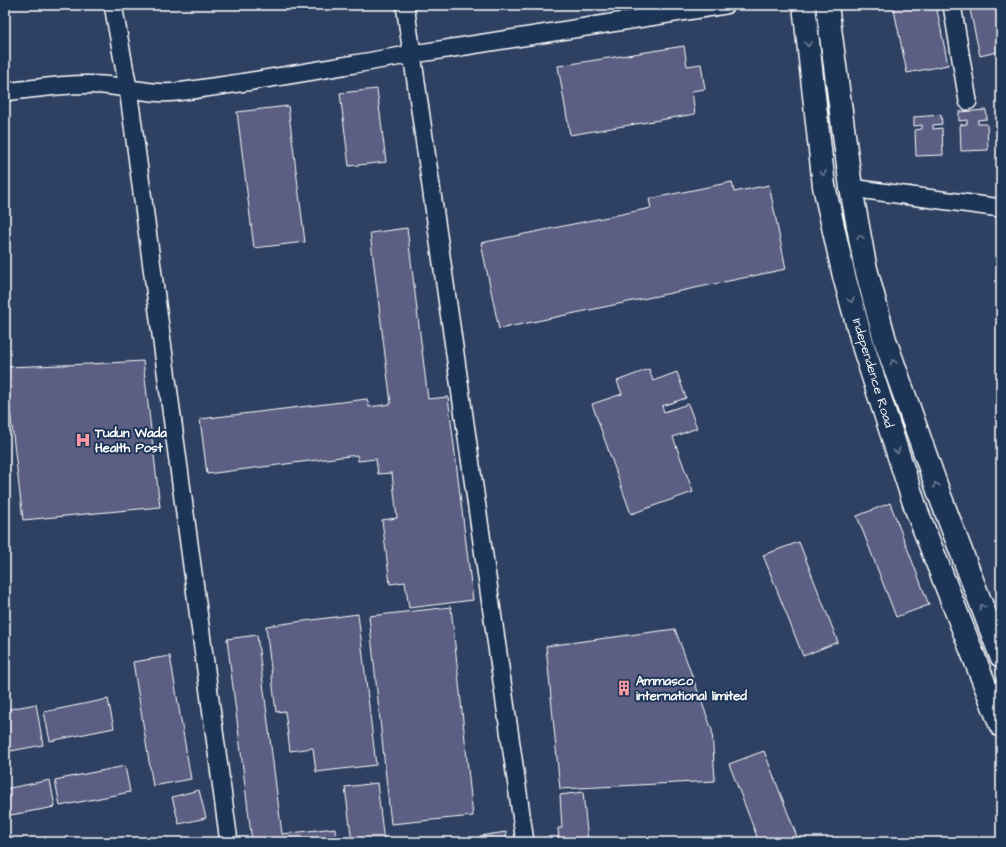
<svg xmlns="http://www.w3.org/2000/svg" width="1006" height="847" font-family="'Architects Daughter',sans-serif">
	<rect width="100%" height="100%" fill="#2f4163"/>
	<filter id="ink" filterUnits="userSpaceOnUse"><feTurbulence type="fractalNoise" baseFrequency=".025" numOctaves="2"/><feDisplacementMap in="SourceGraphic" scale="8" xChannelSelector="R" yChannelSelector="G"/><feConvolveMatrix kernelMatrix="1 2 1 2 8 2 1 2 1" color-interpolation-filters="sRGB"/></filter>
	<g filter="url(#ink)">
		<path fill="#5b5f83" stroke="#fff" d="M893 5H936L948 65 907 73Z
			M969 5H1001V51L980 56Z
			M684 46 687 66 701 64 705 89 692 91 695 114 570 135 558 66Z
			M377 89 386 162 349 166 340 93Z
			M288 106 305 242 254 248 237 112Z
			M986 110 987 119 978 120V124H987L988 150 961 151 960 125 967 124V120L959 121V112Z
			M941 115 942 124 933 125V129L942 128 943 155 916 156 915 130 922 129V125L914 126V117Z
			M732 182 734 192 769 185 786 269 499 329 481 243 651 208 649 199Z
			M407 228 428 399 448 397 473 600 409 608 405 582 390 584 382 520 397 518 392 473 378 474 376 459 358 461 357 455 207 474 200 419 367 399 369 407 391 404 370 233Z
			M143 361 160 507 23 520 5 367 90 364Z
			M649 369 653 381 677 372 686 398 662 406 664 412 688 404 697 428 673 437 693 492 631 514 592 404 622 394 617 381Z
			M890 503 929 605 896 617 857 516Z
			M799 542 838 642 803 656 763 555Z
			M451 607 473 816 391 824 369 616Z
			M358 614 376 765 316 772 313 748 290 751 285 711 276 712 266 626Z
			M675 629 712 730 715 781 560 789 546 646Z
			M257 635 282 834 335 828 336 842H252L227 639Z
			M170 656 191 779 153 786 133 662Z
			M108 699 114 728 50 741 44 712Z
			M36 704 43 745 5 752V710Z
			M764 751 799 842H759L729 764Z
			M125 766 130 792 60 806 55 780Z
			M50 780 55 807 5 816V789Z
			M377 783 384 842H352L345 787Z
			M199 790 206 818 179 824 172 797Z
			M583 792 588 842H559L558 828H562L560 795Z
			M506 832 507 842H481L480 836Z"/>
		<g fill="none" stroke-linecap="round" stroke-linejoin="round">
			<g stroke="#fff" stroke-width="20">
				<path id="minor" d="M113 5 128 88 229 842
					M405 5 525 842
					M952 5 968 101
					M5 92C38 88 70 83 103 85 128 87 151 95 176 92 256 82 335 67 414 54 518 38 622 21 725 5
					M851 188 1001 208"/>
			</g>
			<g stroke="#fff" stroke-width="25">
				<path id="secondary" d="M804 5 824 186 844 276 864 349 916 509 1001 726
					M827 5 851 188 865 265 885 340 940 496 1001 656"/>
			</g>
			<use href="#minor" stroke="#1d3557" stroke-width="17"/>
			<use href="#secondary" stroke="#1d3557" stroke-width="22"/>
		</g>
		<defs><path id="oneway-chevron" d="M-2-3.5L2.5 0L-2 3.5" fill="none" stroke-width="1.6" stroke-linecap="round" stroke-linejoin="round"/></defs>
		<g stroke="#6c7c92">
			<use href="#oneway-chevron" transform="translate(808 44) rotate(84)"/>
			<use href="#oneway-chevron" transform="translate(823 173) rotate(84)"/>
			<use href="#oneway-chevron" transform="translate(860 237) rotate(-100)"/>
			<use href="#oneway-chevron" transform="translate(851 300) rotate(74)"/>
			<use href="#oneway-chevron" transform="translate(893 362) rotate(-109)"/>
			<use href="#oneway-chevron" transform="translate(897 451) rotate(72)"/>
			<use href="#oneway-chevron" transform="translate(936 485) rotate(-109)"/>
			<use href="#oneway-chevron" transform="translate(982 607) rotate(-111)"/>
		</g>
	</g>
	<defs>
		<g id="hospital-bare" transform="scale(1.2)"><path d="M-5-5h3v3.5h4V-5h3V5h-3V1.5h-4V5h-3Z" fill="#ff9aa2" stroke="#1d3557" stroke-width="2.5" paint-order="stroke"/></g>
		<g id="building-bare" transform="scale(1.2)"><path d="M-4-6H4V6H1V3H-1V6H-4ZM-2.5-4.3h1.7v1.8h-1.7ZM.8-4.3h1.7v1.8H.8ZM-2.5-1h1.7V.8h-1.7ZM.8-1h1.7V.8H.8Z" fill="#ff9aa2" stroke="#1d3557" stroke-width="2.5" paint-order="stroke"/></g>
	</defs>
	<g fill-rule="evenodd">
		<use href="#hospital-bare" x="83" y="440"/>
		<use href="#building-bare" x="624" y="688"/>
	</g>
	<g text-anchor="middle" dominant-baseline="central" stroke-width="4" stroke-linejoin="round" paint-order="stroke">
		<g font-size="13" fill="#fff" stroke="#1d3557">
			<text transform="translate(873 373) rotate(73)">Independence Road</text>
		</g>
		<g font-size="13" font-weight="bold" fill="#fff" stroke="#1d3557" text-anchor="start">
			<text x="95" y="433">Tudun Wada<tspan x="95" dy="15">Health Post</tspan></text>
			<text x="636" y="681">Ammasco<tspan x="636" dy="15">international limited</tspan></text>
		</g>
	</g>
	<rect width="1006" height="847" fill="none" stroke="#1d3557" stroke-width="20"/>
	<rect x="10" y="10" width="986" height="827" fill="none" stroke="#fff" stroke-width="1.5" filter="url(#ink)"/>
</svg>
